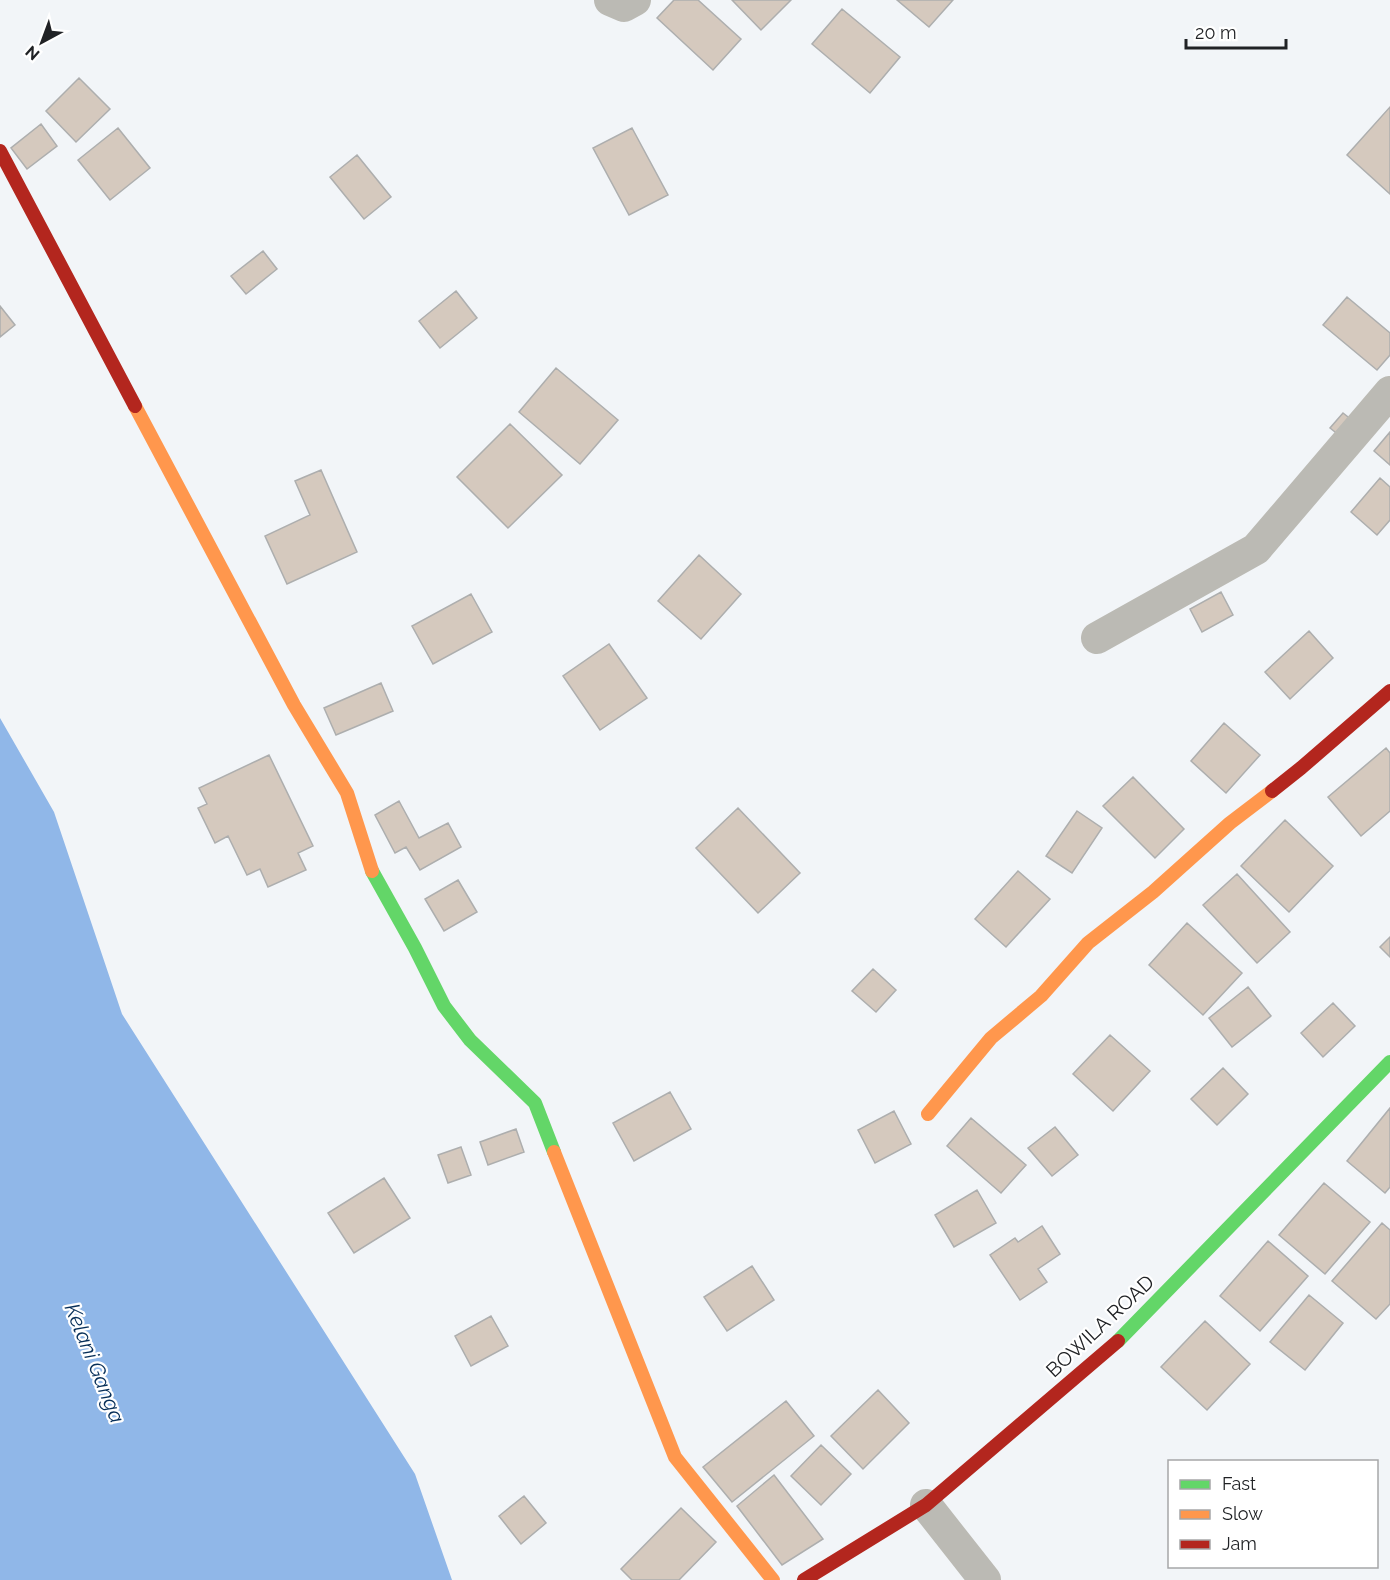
<svg xmlns="http://www.w3.org/2000/svg" width="1390" height="1580" font-family="Raleway,sans-serif">
	<rect width="100%" height="100%" fill="#f2f5f8"/>
	<path fill="#90b7e8" d="M0 718 54 812 122 1014 415 1474 452 1580H0Z"/>
	<path fill="#d5c9be" stroke="#adaeae" stroke-width="1.5" d="M674 0H698L741 39 713 70 657 18Z
		M732 0H791L761 30Z
		M897 0H953L929 27Z
		M842 9 900 57 870 93 812 44Z
		M79 78 110 109 76 142 46 111Z
		M1390 107V194L1347 155Z
		M41 124 57 146 27 169 11 148Z
		M118 128 150 168 110 200 78 160Z
		M632 128 668 195 629 215 593 148Z
		M357 155 391 197 364 219 330 177Z
		M263 251 277 269 246 294 231 276Z
		M456 291 477 318 440 348 419 321Z
		M1347 297 1390 333V355L1377 370 1323 325Z
		M0 306 15 325 0 337Z
		M556 368 618 420 580 464 519 412Z
		M1343 413 1357 424 1345 440 1330 428Z
		M510 424 562 475 508 528 457 477Z
		M1390 432V465L1374 451Z
		M321 470 357 552 287 584 265 536 310 515 295 481Z
		M1380 478 1390 487V520L1377 535 1351 512Z
		M699 555 741 594 701 639 658 601Z
		M1221 592 1233 615 1202 632 1190 609Z
		M471 594 492 632 433 664 412 626Z
		M1309 631 1333 658 1290 699 1265 672Z
		M609 644 647 698 600 730 563 676Z
		M381 683 393 711 336 735 324 708Z
		M1224 723 1260 755 1226 793 1191 761Z
		M1386 748 1390 753V811L1361 836 1328 797Z
		M269 755 313 846 298 853 306 870 268 887 260 869 247 875 228 836 215 843 198 808 207 804 199 788Z
		M1133 777 1184 829 1155 858 1103 806Z
		M399 801 419 838 448 823 461 847 420 870 406 847 395 853 375 815Z
		M738 808 800 873 758 913 696 848Z
		M1077 811 1102 828 1072 873 1046 856Z
		M1285 820 1333 866 1289 912 1241 866Z
		M1018 871 1050 899 1006 947 975 919Z
		M1237 874 1290 932 1257 963 1203 905Z
		M458 880 477 912 444 931 425 899Z
		M1187 923 1242 973 1203 1015 1149 965Z
		M1390 937V957L1380 947Z
		M873 969 896 990 876 1012 852 991Z
		M1248 987 1271 1016 1232 1047 1209 1018Z
		M1333 1003 1355 1026 1323 1057 1301 1033Z
		M1110 1035 1150 1071 1113 1111 1073 1074Z
		M1223 1068 1248 1094 1217 1125 1191 1099Z
		M670 1092 691 1129 634 1161 613 1123Z
		M1390 1108V1187L1385 1193 1347 1161Z
		M894 1111 911 1144 875 1163 858 1130Z
		M971 1118 1026 1165 1001 1193 947 1146Z
		M1055 1127 1078 1155 1052 1176 1028 1148Z
		M516 1129 524 1152 488 1165 480 1142Z
		M461 1147 471 1175 448 1183 438 1155Z
		M384 1178 410 1218 354 1253 328 1213Z
		M1324 1183 1370 1222 1325 1274 1279 1235Z
		M977 1190 996 1223 954 1247 935 1215Z
		M1382 1223 1390 1230V1304L1376 1319 1332 1281Z
		M1042 1226 1060 1254 1038 1269 1047 1282 1020 1300 990 1255 1015 1238 1018 1242Z
		M1268 1241 1308 1276 1260 1331 1220 1296Z
		M752 1266 774 1300 727 1331 704 1297Z
		M1309 1295 1343 1323 1305 1370 1270 1342Z
		M491 1316 508 1346 471 1366 455 1336Z
		M1205 1321 1250 1364 1207 1410 1161 1367Z
		M878 1390 909 1423 863 1469 831 1436Z
		M786 1401 814 1436 732 1502 703 1467Z
		M821 1445 851 1474 821 1505 791 1476Z
		M774 1475 823 1539 782 1565 737 1506Z
		M524 1496 546 1523 521 1544 499 1516Z
		M681 1508 716 1542 679 1580H632L621 1569Z"/>
	<g fill="none" stroke-linecap="round" stroke-linejoin="round">
		<path stroke="#bbbab4" stroke-width="32" d="M610 0 624 6 635 0
			M1097 638 1256 549 1390 392
			M926 1505 985 1580"/>
		<path stroke="#63d668" stroke-width="14" d="M372 871 415 948 444 1006 470 1040 535 1103 554 1152
			M1118 1341 1390 1062"/>
		<path stroke="#ff974d" stroke-width="14" d="M135 406 294 705 347 793 372 871
			M928 1114 991 1038 1041 996 1088 943 1153 892 1230 823 1272 791
			M554 1152 675 1457 773 1580"/>
		<path stroke="#b3261e" stroke-width="14" d="M0 151 135 406
			M1272 791 1301 768 1390 691
			M804 1580 926 1505 1118 1341"/>
	</g>
	<g text-anchor="middle" dominant-baseline="central" stroke-width="4.5" stroke-linejoin="round" paint-order="stroke">
		<g font-size="20" fill="#202225" stroke="#fff">
			<text transform="translate(1100 1326) rotate(-43)">BOWILA ROAD</text>
		</g>
		<g font-size="21" font-style="italic" fill="#062e58" stroke="#fff">
			<text transform="translate(95 1363) rotate(68)">Kelani Ganga</text>
		</g>
	</g>
	<rect x="1168" y="1460" width="210" height="108" fill="#ffffff" stroke="#a6a7a8" stroke-width="1.5"/>
	<rect x="1180" y="1480" width="30" height="9" fill="#63d668" stroke="#a6a7a8" stroke-width="1.5"/>
	<text x="1222" y="1490" font-size="18" fill="#202225">Fast</text>
	<rect x="1180" y="1510" width="30" height="9" fill="#ff974d" stroke="#a6a7a8" stroke-width="1.5"/>
	<text x="1222" y="1520" font-size="18" fill="#202225">Slow</text>
	<rect x="1180" y="1540" width="30" height="9" fill="#b3261e" stroke="#a6a7a8" stroke-width="1.5"/>
	<text x="1222" y="1550" font-size="18" fill="#202225">Jam</text>
	<g transform="translate(42 42) rotate(221)" stroke="#ffffff" stroke-width="4.5" paint-order="stroke">
	<path d="M0-4.5L10 22L0 15L-10 22Z" fill="#202225"/>
	<text y="-9" font-size="16" font-weight="bold" text-anchor="middle" fill="#202225">N</text>
	</g>
	<path d="M1186 39v9h100v-9" fill="none" stroke="#202225" stroke-width="3"/>
	<text x="1195" y="39" font-size="18" fill="#202225" stroke="#ffffff" stroke-width="4.5" paint-order="stroke">20 m</text>
</svg>
